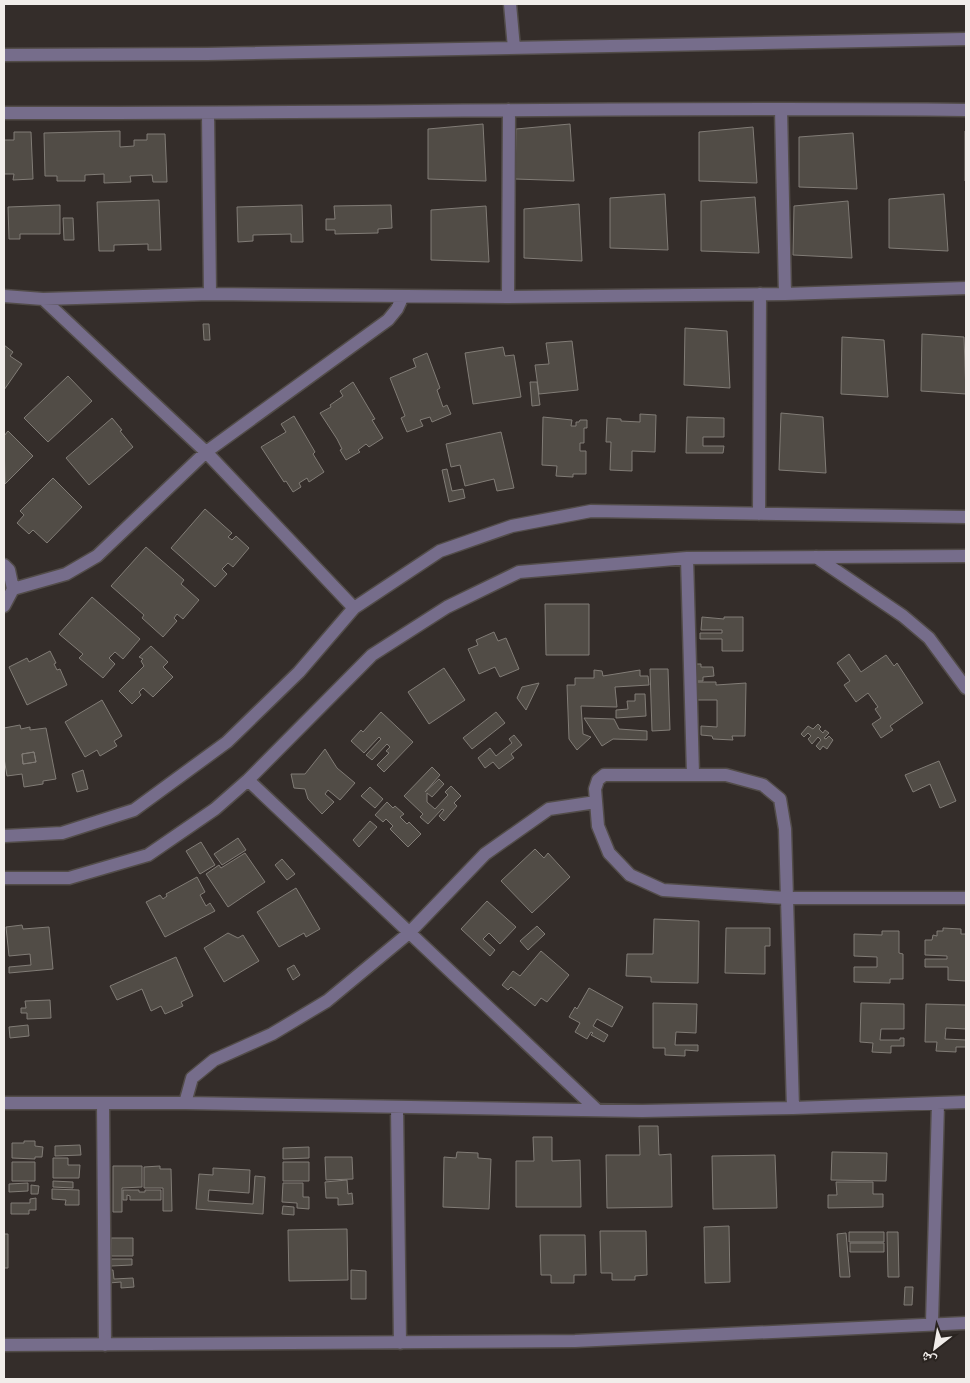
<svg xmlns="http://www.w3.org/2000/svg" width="970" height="1383" font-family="'Noto Sans','Noto Naskh Arabic',sans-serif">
	<rect width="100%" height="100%" fill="#342d2a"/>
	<path fill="#514c46" stroke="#817c76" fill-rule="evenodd" d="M483 124 486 181 428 179V129Z
		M570 124 574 181 515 179 516 129Z
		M753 127 757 183 699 181V132Z
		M120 131V147L134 146V140H147V134H165L167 182H153L152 175 130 176 131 182 104 183V174L85 175V181H57V176H45L44 133Z
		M965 131H966V181H965Z
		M14 132H31L33 179 13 180 14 174H4V140H14Z
		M853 133 857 189 799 187V137Z
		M665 194 668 250 610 248V198Z
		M944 194 948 251 889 248V199Z
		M755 197 759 253 701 251V201Z
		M159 200 161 250H148V244L114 245V251H99L97 202Z
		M848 201 852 258 793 255 794 206Z
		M579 204 582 261 524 258V209Z
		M60 205V234H20V239H9L8 207Z
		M302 205 303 242H291V234L253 235V241L238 242 237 207Z
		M391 205 392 228 378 229V233L335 234V230H326V219H335L334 206Z
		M486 206 489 262 431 260V210Z
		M63 218H73L74 240H64Z
		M203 324H209L210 340H204Z
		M685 328 727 331 730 388 684 385Z
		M922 334 964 337 966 394 921 391Z
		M842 337 884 340 888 397 841 394Z
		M572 341 578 390 539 394 535 365 549 364 546 343Z
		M4 345 13 352 10 356 22 364 4 390Z
		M503 347 505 356 514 355 521 397 473 404 465 353Z
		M427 353 440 388 437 390 443 407 447 405 451 414 432 422 430 417 420 420 423 426 407 432 401 418 405 416 390 378 416 367 413 359Z
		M68 376 92 401 48 442 24 418Z
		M353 382 375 419 372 420 383 438 369 447 366 444 358 450 360 452 346 460 340 450 342 449 337 439 320 413 331 407 330 405 343 396 340 391Z
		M530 382H537L540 405 532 406Z
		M781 413 823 417 826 473 779 470Z
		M640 414 656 415 655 452 632 451V471L610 470 611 442H606L607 418 621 419V421L640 422Z
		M294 416 315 452 313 454 324 472 309 482 307 478 299 483 301 487 293 492 286 481 284 482 261 447 286 432 281 424Z
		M543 417 572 420 571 426H576V422H579L580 420H587V428H584V443H580V451H586V474H573V477L556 476 557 466 542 465Z
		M687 417 724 418V437H703V446H724L723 453H686Z
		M112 418 122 430 120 431 133 447 89 485 66 458Z
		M8 431 33 456 5 484 4 436Z
		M501 432 514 488 497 491 494 479 465 486 460 465 451 467 446 444Z
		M447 469 452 491 463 489 465 498 449 502 442 470Z
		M53 478 82 507 47 543 33 530 29 534 17 523 24 515 20 511Z
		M205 509 232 533 228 537 232 540 236 536 249 548 233 567 228 563 222 569 227 574 215 587 171 548Z
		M146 547 184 580 181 584 199 600 183 619 177 614 174 618 177 621 163 637 142 618 144 615 111 586Z
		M92 597 140 639 123 659 115 652 109 658 115 664 103 678 79 658 83 654 59 634Z
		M545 604H589V655H546Z
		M702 617 724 619V617H743V651H722V639H700V633H722V630H701Z
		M494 632 498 641 506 638 519 669 500 677 495 667 479 674 468 649 478 645 476 640Z
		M151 646 168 662 163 667 173 677 153 697 143 688 139 692 141 695 132 704 119 691 144 666 141 661 143 659 139 657Z
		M50 651 56 663 54 664 57 670 60 669 67 685 27 705 9 667 27 658 29 662Z
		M849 654 861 672 886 655 894 666 897 663 923 703 890 726 893 730 881 738 872 724 881 718 875 709 878 707 868 693 856 702 844 685 850 681 837 663Z
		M691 664H701V667H713L714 676 703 677V681H693Z
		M444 668 465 700 429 724 408 692Z
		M650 669H668L670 730 652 731Z
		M594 670 602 671 603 676 640 670V676H648L649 685 615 687 617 707 581 706 583 734 591 737 577 750 569 739 567 685H575V678H594Z
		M694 682H716V685L746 683 745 736H732L733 740 713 739 712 736 701 735V726L717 727V700H694Z
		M539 683 526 710 517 698 522 687Z
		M635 694H645L646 716 616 718V710L628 709 627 701H635Z
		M102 700 122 736 114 741 117 746 100 756 97 750 85 757 65 722Z
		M381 712 413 742 384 772 377 765 389 753 386 751 390 747 387 744 372 760 366 755 381 739 379 737 364 753 351 741 361 730 363 732Z
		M496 712 505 723 472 749 463 738Z
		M584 718 614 719 619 729 647 731V740L613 739 602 746Z
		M818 724 821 727 819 729 823 733 825 730 829 733 824 738 826 739 829 736 833 740 827 749 823 746 820 750 816 746 821 740 818 737 812 744 808 739 811 736 808 733 804 737 801 734 808 726 813 729Z
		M20 725 21 729 30 727V730L46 728 56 779 43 781V784L24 787 22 774 7 776 4 758V728ZM34 752 36 762 23 764 22 754Z
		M514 735 522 745 511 754 514 758 499 769 493 762 485 768 478 758 490 748 496 756 512 743 509 739Z
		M325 749 337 768 355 783 340 800 328 790 325 794 334 802 322 814 308 799 305 789 294 788 291 774H305Z
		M34 752 36 762 23 764 22 754Z
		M939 761 956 801 940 808 930 784 913 792 905 775Z
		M432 767 440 775 425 792 439 779 444 784 432 797 427 793V802L435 809 448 795 445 792 451 786 461 796 454 803 457 806 444 821 439 816 444 810 442 809 428 824 420 817 423 814 404 796Z
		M83 770 88 789 77 792 72 774Z
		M370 787 383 799 375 808 361 796Z
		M387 802 393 808 395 806 404 814 400 817 407 824 409 822 421 834 408 847 390 829 393 826 386 819 383 822 375 815Z
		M370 821 377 827 359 847 353 840Z
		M238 838 246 850 222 865 214 854Z
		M201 842 215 865 200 874 186 851Z
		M535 849 544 858 548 853 570 877 532 913 501 881Z
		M245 853 265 882 228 907 206 874 219 865 221 868Z
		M282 859 295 874 287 880 275 865Z
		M197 877 205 892 200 895 206 906 210 903 215 911 165 937 146 902 160 895 163 899 167 896 166 894Z
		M296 888 320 929 306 937 304 933 279 947 257 912Z
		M487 901 516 927 500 944 489 933 483 939 495 950 490 956 461 929Z
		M654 919 699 921 698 983 651 982V977L626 976 627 954H653Z
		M22 925 23 929 49 927 53 969 9 973V967L31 965 30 954 9 956 6 927Z
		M537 926 545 934 528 950 520 941Z
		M726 928H770V946H765V974L725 973Z
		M943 928 961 929V934H966V981L948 980V967H925V959H947V956L925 955V940H932L933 935 937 936V931H943Z
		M882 931H899V953L903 954V979H890V983L854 982V967H877V957L854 956V934L882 935Z
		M228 933 238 938 243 935 259 961 224 982 204 948Z
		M541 951 569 975 547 1002 541 998 535 1006 511 987 508 990 502 985 513 971 520 976Z
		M176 957 193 996 181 1002 183 1006 165 1014 161 1006 151 1011 142 989 117 1000 110 986Z
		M294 965 300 975 293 980 287 969Z
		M589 988 623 1007 612 1027 597 1019 593 1026 608 1035 604 1042 591 1035 593 1033 591 1032 587 1039 575 1032 580 1023 569 1017 575 1007 577 1009Z
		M50 1000 51 1018 27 1019V1013H21V1008H26L25 1001Z
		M653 1003 697 1004 696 1033 676 1032 675 1045H698V1051L685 1050V1056L665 1055V1048H653Z
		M861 1003 904 1004V1029H881L880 1040H900V1038H904V1046H891V1053L872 1052 873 1043 860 1042Z
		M926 1004 966 1005V1029L946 1028 945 1039 966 1040V1047H956V1052L936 1051 937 1042H925Z
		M28 1025 29 1036 10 1038 9 1027Z
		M639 1126H658L659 1155 671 1154 672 1207 607 1208 606 1155H640Z
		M533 1137H552V1161L580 1160 581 1207H516V1161H534Z
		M24 1141H35V1146L43 1147 42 1157H35V1159L12 1158V1143H24Z
		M80 1145 81 1155 55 1156V1146Z
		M309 1147V1158L283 1159V1148Z
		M457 1152 478 1153V1158L491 1159 489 1209 443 1207 444 1157 456 1158Z
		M832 1152 887 1153 886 1181 831 1180Z
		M775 1155 777 1208 713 1209 712 1156Z
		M325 1157H352L353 1179 326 1180Z
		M53 1158H68V1165H80L79 1178H53Z
		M12 1162H35V1181H12Z
		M283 1162H309V1181H283Z
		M113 1166H142V1187L122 1188V1212H113Z
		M160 1166V1169H171L172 1211H163V1188H144V1167Z
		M213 1168 250 1170 249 1193 209 1190 208 1201 253 1204 255 1176 265 1177 263 1214 196 1209 199 1174 213 1175Z
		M347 1180 348 1194 352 1193 353 1204 338 1205V1198H326L325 1182Z
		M53 1181 73 1182V1188L53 1187Z
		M836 1182H873V1194H883V1207L828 1208V1195H837Z
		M28 1183V1191L9 1192V1184Z
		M283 1183H303V1197H309V1209L297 1208V1203L282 1202Z
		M31 1185 39 1186 38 1194H31Z
		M52 1189 79 1190V1205H65L66 1200 52 1199Z
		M123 1190H139V1192H145V1190H161V1200H130V1196L127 1195V1200H123Z
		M36 1198V1210H29V1214H11V1203H30V1199Z
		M283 1206 294 1207V1215L282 1214Z
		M729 1226 730 1282 705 1283 704 1227Z
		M347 1229 348 1280 289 1281 288 1230Z
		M600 1231H646L647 1275 635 1276V1280H612V1273H601Z
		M849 1232H884V1242H849Z
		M887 1232H898L899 1277H888Z
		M846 1233 850 1277H840L837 1234Z
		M4 1234H8V1268H4Z
		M540 1235H585L586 1275H574V1283H551V1275H541Z
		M111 1238H133V1256H111Z
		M850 1243H884V1252H850Z
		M111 1259H132V1265L111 1266Z
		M108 1270H113L114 1279 133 1278 134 1287 121 1288V1282L109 1283Z
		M351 1270 366 1271V1299H351Z
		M905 1287H913L912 1305H904Z"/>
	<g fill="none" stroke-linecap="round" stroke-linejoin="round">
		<g stroke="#524c49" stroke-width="15">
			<path id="minor" d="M510 4 514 48
				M4 55 207 54 966 39
				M781 109 785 294
				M4 113C325 114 645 106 966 110
				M208 114 210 294
				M4 296 43 299 210 294 508 297 785 294 966 288
				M508 297 509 110
				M43 299 206 452 354 608
				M759 514 760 294
				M816 557 903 616 929 638 966 688
				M687 558 693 774
				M4 565 9 570 13 589 4 606
				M13 589 66 574 97 556 206 452 388 320 397 309 403 296
				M248 780 597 1110
				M4 836 62 833 134 810 227 742 299 672 354 608 440 551 512 526 591 511 966 517
				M4 878H69L148 855 215 809 248 780 372 655 447 607 519 572 687 558 966 556
				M4 1103H185L642 1111 793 1108 966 1102
				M103 1103 105 1345
				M185 1103 192 1078 214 1060 272 1034 327 1001 409 933 485 854 549 809 596 802
				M397 1107 400 1343
				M793 1108 785 829 780 799 763 785 726 775H604L598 780 595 789 598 826 609 853 630 875 663 890 786 898H966
				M932 1323 938 1104
				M4 1345 575 1341 966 1323"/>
		</g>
		<use href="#minor" stroke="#766d8b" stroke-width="12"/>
	</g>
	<rect width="970" height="1383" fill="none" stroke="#f1edea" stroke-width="10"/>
	<g transform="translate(935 1348) rotate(211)" stroke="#2a2420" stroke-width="4" paint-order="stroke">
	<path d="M0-4L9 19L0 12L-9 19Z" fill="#f1edea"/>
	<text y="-8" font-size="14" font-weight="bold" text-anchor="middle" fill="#f1edea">ش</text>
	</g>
</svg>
